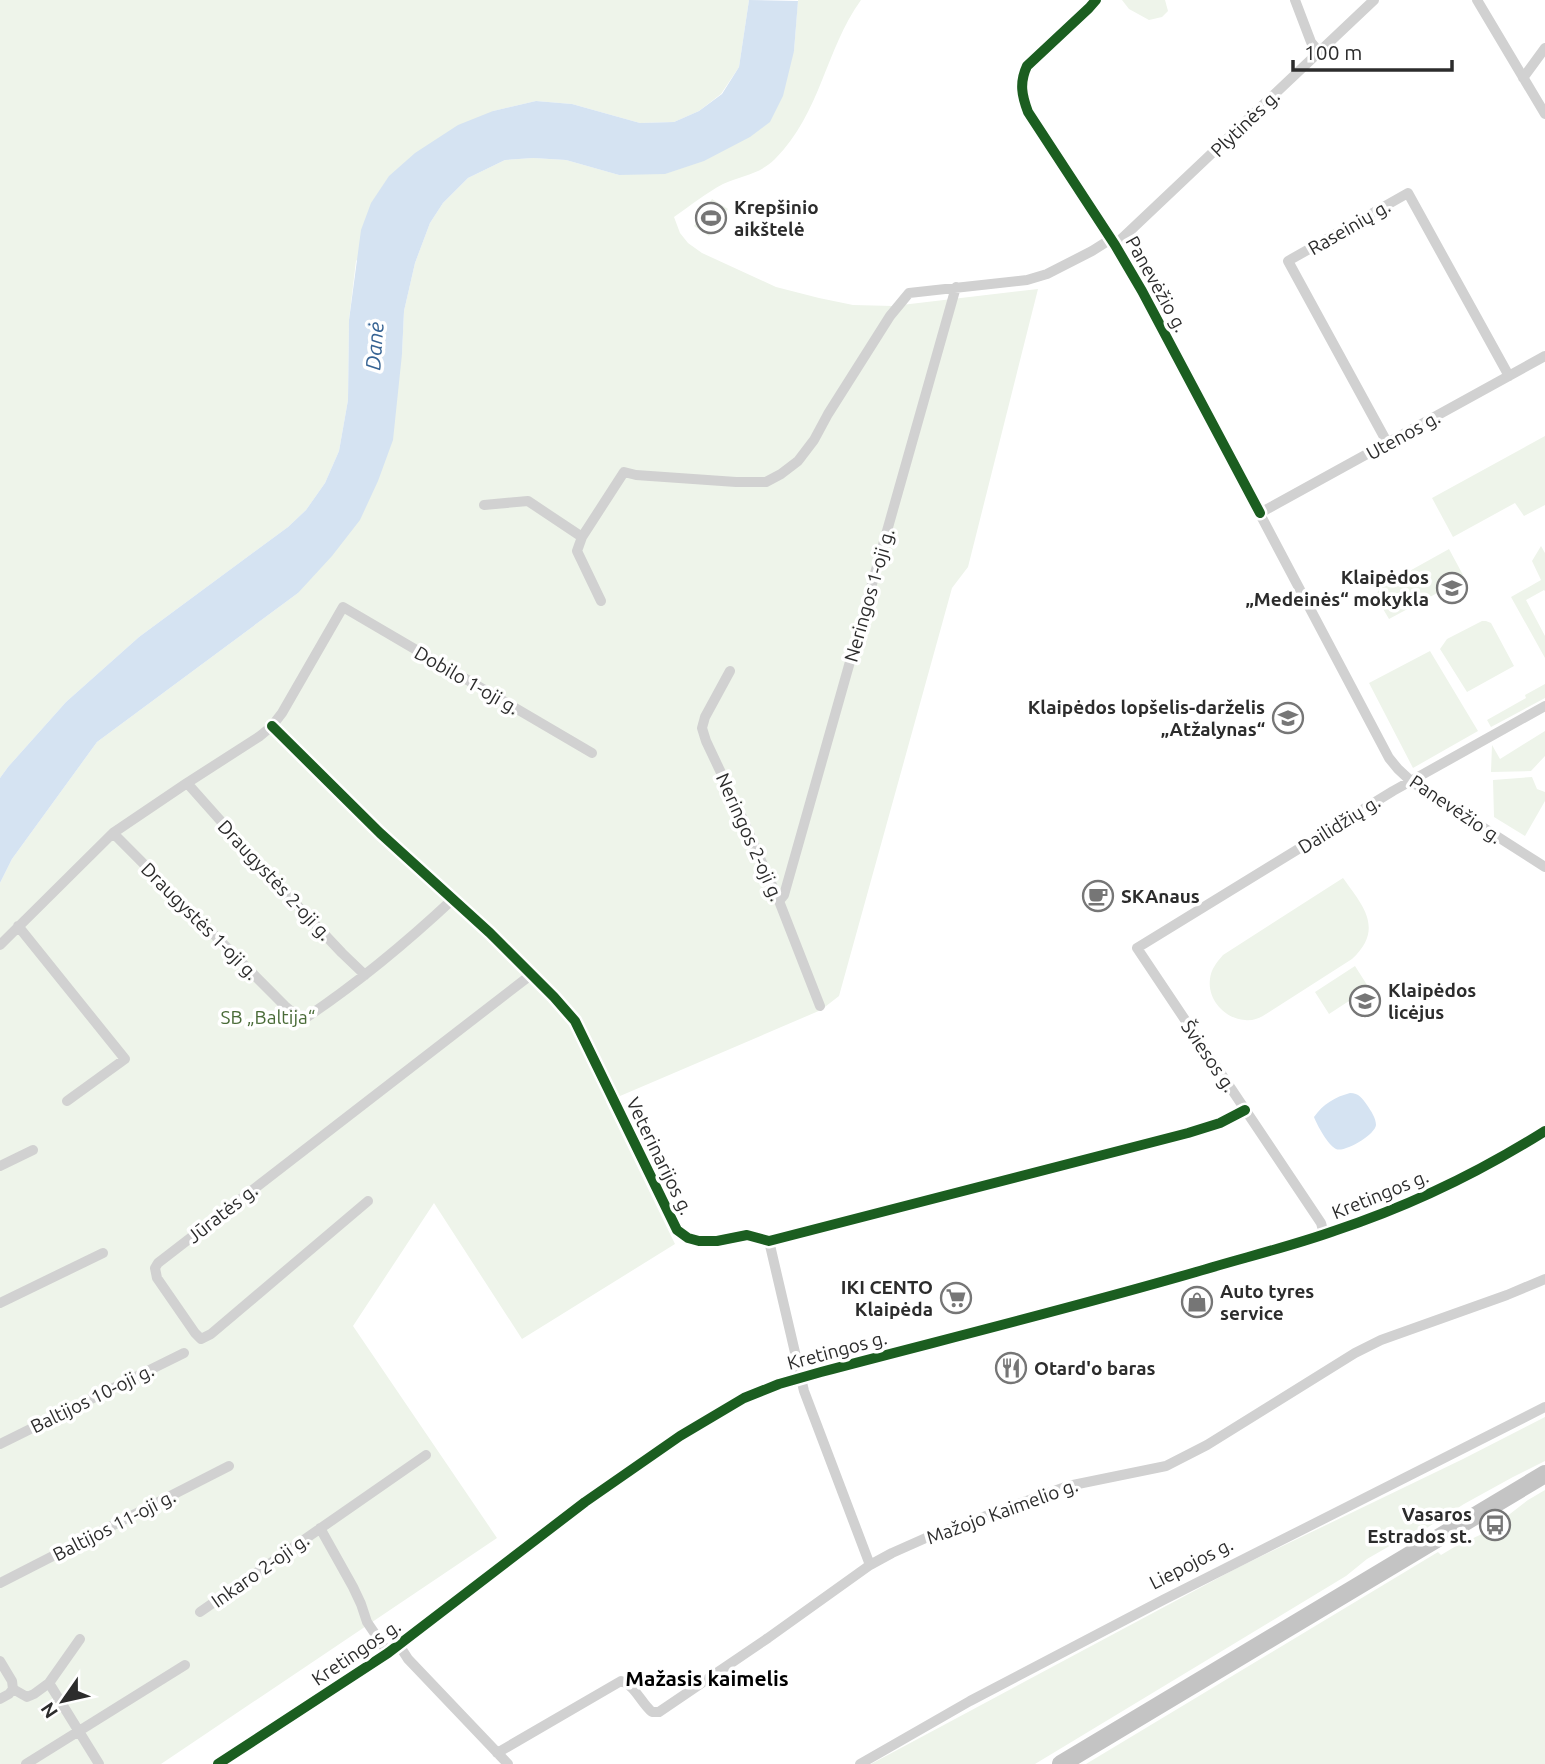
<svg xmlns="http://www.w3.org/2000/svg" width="1545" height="1764" font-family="Ubuntu,sans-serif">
	<rect width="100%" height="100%" fill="#fff"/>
	<path fill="#eef4ea" d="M0 0H749L739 67 721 94 699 111 674 122 640 123 572 104 536 101 493 111 356 261 349 320 348 400 339 451 325 483 306 510 288 527 139 637 66 702 8 767 0 778Z
		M798 0H861C825 50 821 113 775 159 759 175 742 175 723 184 706 193 690 206 674 217L680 233 688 243 702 253 776 287 819 298 853 305 893 306 1038 289 968 567 952 588 839 996 821 1010 606 1102 675 1244 522 1339 434 1203 353 1326 497 1538 161 1764H0V883L12 859 97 742 298 593 402 354 404 311 415 263 430 223 443 203 468 178 505 160 533 158 566 160 619 175 794 51Z
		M1122 0H1165L1168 11 1162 17 1149 20 1129 9Z
		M712 199 728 209 709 236 694 226Z
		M1545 436V505L1524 516 1515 503 1453 537 1432 498Z
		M1541 546 1545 553V591L1544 590 1526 600 1545 636V658L1511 597 1541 580 1532 561Z
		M1449 549 1463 575 1454 581V584L1389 619 1376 597 1379 588Z
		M1482 621H1486L1491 623 1514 666 1467 692 1440 649 1447 639Z
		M1430 651 1478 731 1413 768 1369 683Z
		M1545 684V698L1491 727 1487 720 1526 698 1525 695Z
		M1545 731V756L1531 771 1491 772 1492 745 1500 759Z
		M1532 777 1537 789 1545 792V801L1525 836 1494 817 1493 780Z
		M1343 878C1364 907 1384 929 1352 959L1266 1014C1260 1018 1253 1021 1245 1020 1225 1019 1207 999 1210 979 1211 969 1217 962 1223 955Z
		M1355 966 1369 988 1329 1014 1315 992Z
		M1545 1417V1461L1513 1477 1464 1504 1419 1533 1393 1544 1367 1559 1346 1576 1035 1764H871L1237 1568 1463 1459Z
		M1545 1490V1764H1086L1438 1552 1441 1555 1456 1546 1495 1528 1499 1529 1509 1523 1506 1517 1528 1500Z"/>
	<path fill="#d5e3f2" d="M749 0 798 1 794 51 783 96 770 122 750 137 704 161 665 174 619 175 566 160 533 158 505 160 468 178 443 203 430 223 415 263 404 311 402 354 393 440 378 481 360 520 332 556 298 593 97 742 12 859 0 883V778L8 767 66 702 139 637 288 527 306 510 325 483 339 451 348 400 349 320 361 230 371 203 389 176 415 153 458 125 493 111 536 101 572 104 640 123 674 122 699 111 722 94 739 67Z
		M1350 1093C1359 1093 1362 1098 1367 1105 1371 1111 1376 1118 1376 1125 1375 1135 1344 1153 1336 1149 1328 1145 1317 1125 1314 1117 1323 1104 1335 1097 1350 1093Z"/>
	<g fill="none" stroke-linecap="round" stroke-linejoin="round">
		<path stroke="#d1d1d1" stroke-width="10" d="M1096 0 1089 8 1027 66C1019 83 1022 96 1028 112L1115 245 1142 291 1389 758 1398 769 1412 782 1545 867
			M1295 0 1311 42 1319 52
			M1477 0 1545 114
			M1523 78 1545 48
			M1115 245 1374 0
			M1388 444 1288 261 1408 193 1509 376
			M484 505 528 501 582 537 577 551 601 601
			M1260 513 1545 356
			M582 537 624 472 636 475 736 482H766L781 474 798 461 814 440 828 414 890 316 909 293 1027 280 1047 274 1092 251 1111 239
			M730 671 705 717 702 728 706 741 741 815 779 901 820 1006
			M272 726 380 833 490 933 554 997 575 1021 677 1230 688 1238 699 1241H717L747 1235 769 1241 1188 1133 1220 1123 1245 1110
			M187 783 277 884 342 953 365 975
			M113 833 285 1006 298 1017H307C359 982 407 942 453 899
			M779 901 784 895 956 287
			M18 926 125 1059 67 1101
			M0 945 113 833 187 783 260 736 272 726 282 713 343 607 592 753
			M0 1166 33 1150
			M368 1201 211 1334 201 1339 195 1333 157 1278 155 1268 158 1263 532 974
			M1324 1234 1321 1223 1137 948 1393 791 1545 706
			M769 1241 804 1391 870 1565
			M0 1303 103 1253
			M0 1444 184 1353
			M320 1528 353 1587 361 1604 367 1622 388 1653
			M0 1583 229 1466
			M200 1612 426 1455
			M399 1645 408 1659 508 1764
			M0 1661 12 1681 13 1689 9 1694 0 1699
			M49 1683 80 1639
			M13 1689 27 1697 34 1694 49 1683 99 1764
			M497 1753 621 1681C635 1685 641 1703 652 1712H659L768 1638 870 1565 892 1553 928 1537 1068 1486 1166 1466 1207 1445 1355 1353 1381 1340 1507 1295 1545 1279
			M26 1764 185 1665
			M218 1764 388 1653 585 1502 680 1436 744 1398 779 1384 821 1372C946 1339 1072 1308 1196 1272 1242 1258 1289 1247 1334 1231 1407 1207 1480 1172 1545 1131
			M860 1764 970 1701 1163 1600 1545 1407"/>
		<path stroke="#c4c4c4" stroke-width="18" d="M1061 1764 1545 1474"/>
		<g stroke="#fff" stroke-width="15">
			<path id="cycleway" d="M1096 0 1089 8 1027 66C1019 83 1022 96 1028 112L1115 245 1142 291 1260 513
				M272 726 380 833 490 933 554 997 575 1021 677 1230 688 1238 699 1241H717L747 1235 769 1241 1188 1133 1220 1123 1245 1110
				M218 1764 388 1653 585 1502 680 1436 744 1398 779 1384 821 1372C946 1339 1072 1308 1196 1272 1242 1258 1289 1247 1334 1231 1407 1207 1480 1172 1545 1131"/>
		</g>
		<use href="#cycleway" stroke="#1b5e20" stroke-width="10"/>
	</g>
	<defs>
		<g id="stadium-ring" transform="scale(1.575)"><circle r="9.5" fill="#fff" stroke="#767676" stroke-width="1.5"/><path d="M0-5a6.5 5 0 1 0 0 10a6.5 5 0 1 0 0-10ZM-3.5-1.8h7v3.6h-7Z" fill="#767676"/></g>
		<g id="school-ring" transform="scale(1.575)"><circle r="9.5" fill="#fff" stroke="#767676" stroke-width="1.5"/><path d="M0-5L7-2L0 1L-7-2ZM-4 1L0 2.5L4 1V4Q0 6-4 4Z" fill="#767676"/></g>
		<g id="cafe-ring" transform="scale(1.575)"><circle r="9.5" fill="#fff" stroke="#767676" stroke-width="1.5"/><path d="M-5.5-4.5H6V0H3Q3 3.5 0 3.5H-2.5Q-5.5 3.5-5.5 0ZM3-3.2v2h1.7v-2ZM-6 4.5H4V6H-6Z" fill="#767676"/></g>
		<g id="supermarket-ring" transform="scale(1.575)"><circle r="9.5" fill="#fff" stroke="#767676" stroke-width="1.5"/><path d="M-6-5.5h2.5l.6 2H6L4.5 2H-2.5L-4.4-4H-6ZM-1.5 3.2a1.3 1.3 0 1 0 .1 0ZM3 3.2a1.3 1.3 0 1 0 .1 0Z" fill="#767676"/></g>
		<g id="shop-ring" transform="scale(1.575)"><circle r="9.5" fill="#fff" stroke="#767676" stroke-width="1.5"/><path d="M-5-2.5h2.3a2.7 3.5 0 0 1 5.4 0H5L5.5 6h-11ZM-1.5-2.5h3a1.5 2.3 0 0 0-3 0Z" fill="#767676"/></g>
		<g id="restaurant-ring" transform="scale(1.575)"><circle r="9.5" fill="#fff" stroke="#767676" stroke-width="1.5"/><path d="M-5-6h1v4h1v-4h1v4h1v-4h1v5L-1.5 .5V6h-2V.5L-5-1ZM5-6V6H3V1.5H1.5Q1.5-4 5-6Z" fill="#767676"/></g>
		<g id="bus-ring" transform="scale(1.575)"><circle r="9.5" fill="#fff" stroke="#767676" stroke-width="1.5"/><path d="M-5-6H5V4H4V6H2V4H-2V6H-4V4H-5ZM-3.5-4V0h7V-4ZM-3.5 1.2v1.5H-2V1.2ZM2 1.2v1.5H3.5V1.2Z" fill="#767676"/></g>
	</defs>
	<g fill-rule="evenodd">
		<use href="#stadium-ring" x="711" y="218"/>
		<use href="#school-ring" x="1452" y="588"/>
		<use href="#school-ring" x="1288" y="718"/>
		<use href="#cafe-ring" x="1098" y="896"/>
		<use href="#school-ring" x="1365" y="1001"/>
		<use href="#supermarket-ring" x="956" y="1298"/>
		<use href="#shop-ring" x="1197" y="1302"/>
		<use href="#restaurant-ring" x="1011" y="1368"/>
		<use href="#bus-ring" x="1495" y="1525"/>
	</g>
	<g text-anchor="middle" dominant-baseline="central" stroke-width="7" stroke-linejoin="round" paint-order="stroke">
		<g font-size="19" fill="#2c2c2c" stroke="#fff">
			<text transform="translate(1245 123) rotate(-44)">Plytinės g.</text>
			<text transform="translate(1349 227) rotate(-30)">Raseinių g.</text>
			<text transform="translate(1157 284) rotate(61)">Panevėžio g.</text>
			<text transform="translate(1403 435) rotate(-29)">Utenos g.</text>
			<text transform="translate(869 595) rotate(-74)">Neringos 1-oji g.</text>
			<text transform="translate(467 680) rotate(30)">Dobilo 1-oji g.</text>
			<text transform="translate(1456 809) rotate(34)">Panevėžio g.</text>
			<text transform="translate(1339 824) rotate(-32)">Dailidžių g.</text>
			<text transform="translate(750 837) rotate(66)">Neringos 2-oji g.</text>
			<text transform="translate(275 880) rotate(47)">Draugystės 2-oji g.</text>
			<text transform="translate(200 921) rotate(45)">Draugystės 1-oji g.</text>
			<text transform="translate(1209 1056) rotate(56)">Šviesos g.</text>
			<text transform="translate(660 1156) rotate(64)">Veterinarijos g.</text>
			<text transform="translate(1380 1194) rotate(-22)">Kretingos g.</text>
			<text transform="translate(222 1213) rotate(-38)">Jūratės g.</text>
			<text transform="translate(837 1350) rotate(-15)">Kretingos g.</text>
			<text transform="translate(92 1398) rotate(-26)">Baltijos 10-oji g.</text>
			<text transform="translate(1002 1511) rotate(-20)">Mažojo Kaimelio g.</text>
			<text transform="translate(114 1525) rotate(-27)">Baltijos 11-oji g.</text>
			<text transform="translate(1191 1563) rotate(-27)">Liepojos g.</text>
			<text transform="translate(260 1570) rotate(-35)">Inkaro 2-oji g.</text>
			<text transform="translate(356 1652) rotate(-34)">Kretingos g.</text>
		</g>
		<g font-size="19" font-weight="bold" fill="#2c2c2c" stroke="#fff" text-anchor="start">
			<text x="734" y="207">Krepšinio<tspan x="734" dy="22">aikštelė</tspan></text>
			<text x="1429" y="577" text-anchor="end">Klaipėdos<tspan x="1429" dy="22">„Medeinės“ mokykla</tspan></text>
			<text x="1265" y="707" text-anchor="end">Klaipėdos lopšelis-darželis<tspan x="1265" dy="22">„Atžalynas“</tspan></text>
			<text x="1121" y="896">SKAnaus</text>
			<text x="1388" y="990">Klaipėdos<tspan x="1388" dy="22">licėjus</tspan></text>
			<text x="933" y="1287" text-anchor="end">IKI CENTO<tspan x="933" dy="22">Klaipėda</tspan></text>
			<text x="1220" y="1291">Auto tyres<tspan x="1220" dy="22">service</tspan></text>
			<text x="1034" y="1368">Otard'o baras</text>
			<text x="1472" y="1514" text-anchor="end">Vasaros<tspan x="1472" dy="22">Estrados st.</tspan></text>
		</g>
		<g font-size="19" fill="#496b37" stroke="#fff">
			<text x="268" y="1017">SB „Baltija“</text>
		</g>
		<g font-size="21" font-style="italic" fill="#366393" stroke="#fff">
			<text transform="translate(374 346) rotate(-86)">Danė</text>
		</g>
		<g font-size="21" font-weight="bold" fill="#000" stroke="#fff">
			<text x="707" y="1678">Mažasis kaimelis</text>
		</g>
	</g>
	<g transform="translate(63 1701) rotate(236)" stroke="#ffffff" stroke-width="5" paint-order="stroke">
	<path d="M0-5L12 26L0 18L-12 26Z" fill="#2c2c2c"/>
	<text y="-10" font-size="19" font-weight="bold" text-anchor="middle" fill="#2c2c2c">N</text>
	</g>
	<path d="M1293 60v10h159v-10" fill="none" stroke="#2c2c2c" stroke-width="3.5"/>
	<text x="1304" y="60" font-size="21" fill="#2c2c2c" stroke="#ffffff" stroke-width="5" paint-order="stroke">100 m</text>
</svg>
